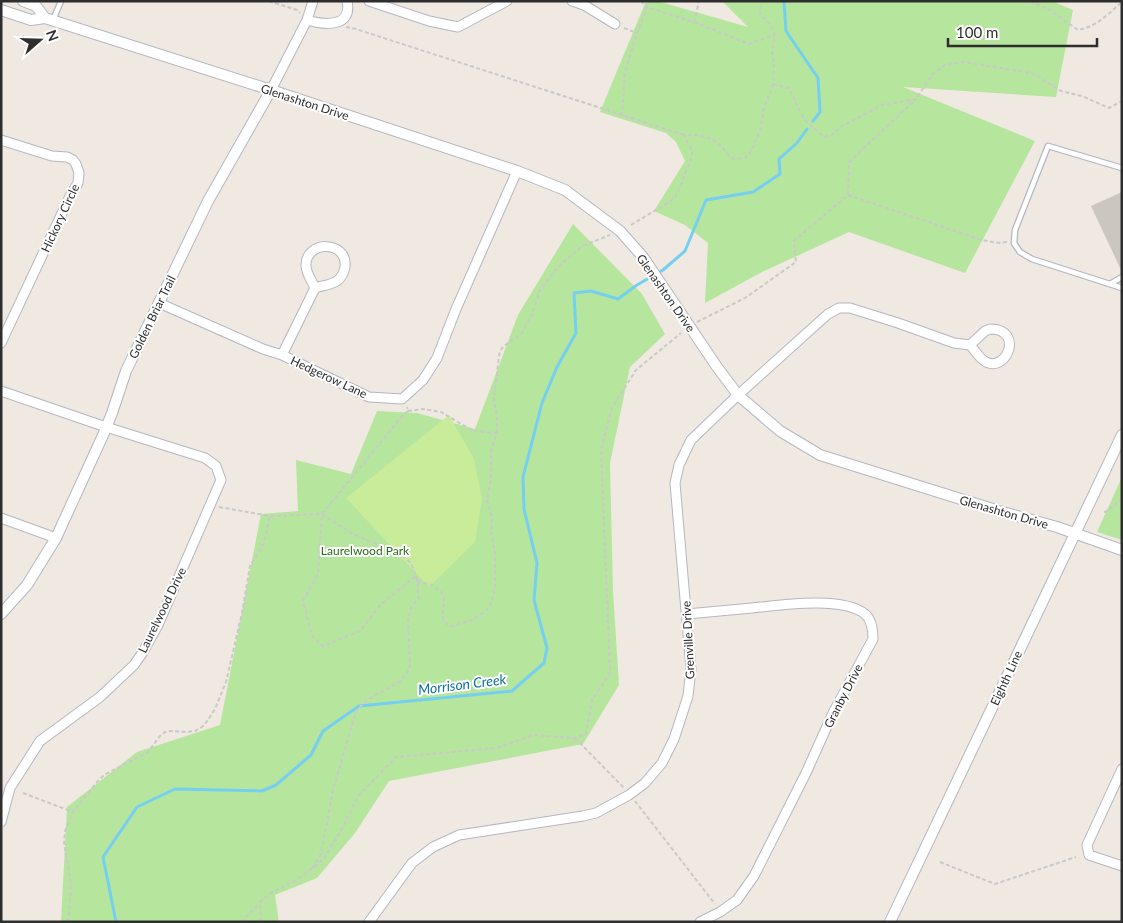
<svg xmlns="http://www.w3.org/2000/svg" width="1123" height="923" font-family="Lato,sans-serif">
	<rect width="100%" height="100%" fill="#efe9e1"/>
	<path fill="#b6e59e" d="M646 1H657L748 27 722 1H1052L1073 10 1056 97 903 87 1035 141 965 273 849 232 762 272 705 303 708 243 685 225 654 211 685 161 676 142 666 133 600 112Z
		M573 224 642 294 665 334 630 367 610 463 613 592 619 685 583 744 389 781 355 833 317 878 275 895 279 922H61L67 807 137 752 220 725 261 514 298 511 296 460 351 474 377 411 417 413 475 429 518 315Z
		M1122 477V540L1097 532Z"/>
	<path fill="#c9ec9a" d="M449 415 474 459 482 499 475 542 429 587 346 498Z"/>
	<g fill="none" stroke-linecap="round" stroke-linejoin="round">
		<path stroke="#75cff0" stroke-width="3" d="M784 1 786 31 818 78 820 112 813 121
			M116 922 103 857 137 807 175 789 262 791 276 785 311 755 323 731 359 706 512 691 544 663 547 648 534 600 537 563 524 509 523 477 542 403 557 367 576 333 574 293 591 291 618 299 637 285 663 270 685 251 706 200 753 192 780 174 779 159 797 143 807 129"/>
	</g>
	<path fill="#cbc7bf" d="M1122 192V272L1091 206Z"/>
	<g fill="none" stroke-linecap="round" stroke-linejoin="round">
		<g stroke="#b4b7c1" stroke-width="7">
			<path id="service" d="M53 20 61 1
				M1122 168 1048 146 1015 230 1014 243 1020 252 1032 259 1122 288
				M1110 284 1122 277"/>
		</g>
		<g stroke="#b4b7c1" stroke-width="11">
			<path id="minor" d="M369 1 429 21 458 27 507 1
				M572 1 584 5 615 24
				M307 20C324 25 353 28 347 1
				M271 90 307 20 313 1
				M1 140 52 156 67 157 73 160 76 164 79 173 78 183 71 194 1 343
				M159 303 263 349 282 355 369 397 402 399 423 380 437 358 456 309 517 171
				M990 329C1026 329 1005 377 983 360 978 356 974 349 970 345L985 331Z
				M282 355 315 288C321 286 331 285 337 281 341 278 344 272 345 267 348 240 305 240 306 266 306 273 312 281 315 288
				M1 391 106 427 205 458 216 466 221 480 158 625 143 652 134 665 100 697 40 741 10 788 1 822
				M1 518 56 538
				M687 614C709 612 731 610 752 608 781 605 842 596 865 614 872 620 873 631 873 639L833 713 806 773 754 876 737 900 720 912 700 922
				M1122 769 1087 845 1089 855 1122 866
				M369 922 412 863 433 847 459 835 583 816 596 813 629 795 645 783 662 763 674 739 688 696 691 669 675 483 679 465 691 440 738 395 828 314 839 308H850L898 323 954 343 970 345"/>
		</g>
		<g stroke="#b4b7c1" stroke-width="12">
			<path id="tertiary" d="M23 1 36 6 45 18
				M1 10 31 20 45 18 271 90 517 171 565 190 620 231 643 257 717 367 738 395 780 431 820 455 999 511 1057 527 1122 550
				M1 614 27 585 56 538 104 433 112 413 126 371 208 201 271 90
				M890 922 1122 435"/>
		</g>
		<path stroke="#c9c9c9" stroke-width="2" stroke-dasharray="4 2.5" stroke-linecap="butt" d="M269 1 297 10 300 13
			M641 1 647 7
			M1030 1 1050 10 1078 30C1096 27 1108 14 1122 2
			M694 22 749 44 775 35
			M346 27 356 29 684 135
			M624 28 637 33 647 7 694 22 699 1
			M773 84 789 88 801 114 807 122 824 137 832 135 842 126 882 105 916 99 933 74 945 65 964 62 1032 73 1061 91 1082 96 1109 108 1122 101
			M622 116 625 72 637 33
			M848 195 982 240 999 243 1007 242
			M631 225 674 199 677 194 692 157V151L684 135H699L712 139 719 144 730 157 734 159 744 158 749 155 760 131 764 108 773 84 774 62 772 51 775 35 770 24 760 14 762 1
			M697 322 745 298 796 262 794 241 848 195 849 162 916 99
			M408 411 423 409 441 412 473 431 497 433
			M219 507 270 516 322 514 403 415 408 411 407 407
			M1104 512 1108 511 1122 498
			M322 514 353 534 401 554 411 563 416 576 381 604 360 631 323 646 312 636 303 601 318 574Z
			M417 581 432 585 442 593 444 597V603L442 616 444 620 447 624 451 626 456 625 472 620 486 611 490 605 493 597 495 589V554L491 531 492 523 491 514 487 500 491 479V450L497 433V417L494 400 499 355 502 348 509 342 521 334 532 315 540 290 560 265 582 246 610 235
			M575 738 624 788
			M23 793 73 812
			M635 801 715 904
			M940 862 995 884 1076 857
			M312 868 321 854 333 790 356 711 367 700 401 681 408 671 410 664 408 621 411 607 419 598C417 590 418 583 416 576
			M68 922 70 903 71 890 70 877 64 843 65 831 73 812 97 782 104 775 148 752 160 736 165 732 171 731 187 732 195 731 202 727 208 720 215 709 226 682 242 613 250 566 264 543 270 516
			M241 922 259 904
			M261 922 260 902 271 893 298 879 313 868 325 857 344 825 358 796 396 757 497 748 533 735 575 738 586 734 592 700 610 673 601 449 612 408 636 370 681 333"/>
		<use href="#service" stroke="#fff" stroke-width="4.5"/>
		<use href="#minor" stroke="#fff" stroke-width="9"/>
		<use href="#tertiary" stroke="#fff" stroke-width="10"/>
	</g>
	<g text-anchor="middle" dominant-baseline="central" stroke-width="4" stroke-linejoin="round" paint-order="stroke">
		<g font-size="12" fill="#2e2e2e" stroke="#fff">
			<text transform="translate(305 102) rotate(18)">Glenashton Drive</text>
			<text transform="translate(60 218) rotate(-65)">Hickory Circle</text>
			<text transform="translate(666 293) rotate(55)">Glenashton Drive</text>
			<text transform="translate(152 317) rotate(-64)">Golden Briar Trail</text>
			<text transform="translate(329 377) rotate(25)">Hedgerow Lane</text>
			<text transform="translate(1004 512) rotate(16)">Glenashton Drive</text>
			<text transform="translate(162 610) rotate(-64)">Laurelwood Drive</text>
			<text transform="translate(688 640) rotate(-93)">Grenville Drive</text>
			<text transform="translate(1006 678) rotate(-65)">Eighth Line</text>
			<text transform="translate(843 696) rotate(-63)">Granby Drive</text>
		</g>
		<g font-size="12" fill="#2c6e1b" stroke="#fff">
			<text x="365" y="550">Laurelwood Park</text>
		</g>
		<g font-size="14" font-style="italic" fill="#0d6fa3" stroke="#fff">
			<text transform="translate(462 684) rotate(-7)">Morrison Creek</text>
		</g>
	</g>
	<rect width="1123" height="923" fill="none" stroke="#2e2e2e" stroke-width="5"/>
	<g transform="translate(40 40) rotate(70)" stroke="#ffffff" stroke-width="4" paint-order="stroke">
	<path d="M0-4L9 19L0 12L-9 19Z" fill="#2e2e2e"/>
	<text y="-8" font-size="14" font-weight="bold" text-anchor="middle" fill="#2e2e2e">N</text>
	</g>
	<path d="M948 38v8h149v-8" fill="none" stroke="#2e2e2e" stroke-width="2.5"/>
	<text x="956" y="38" font-size="15" fill="#2e2e2e" stroke="#ffffff" stroke-width="4" paint-order="stroke">100 m</text>
</svg>
